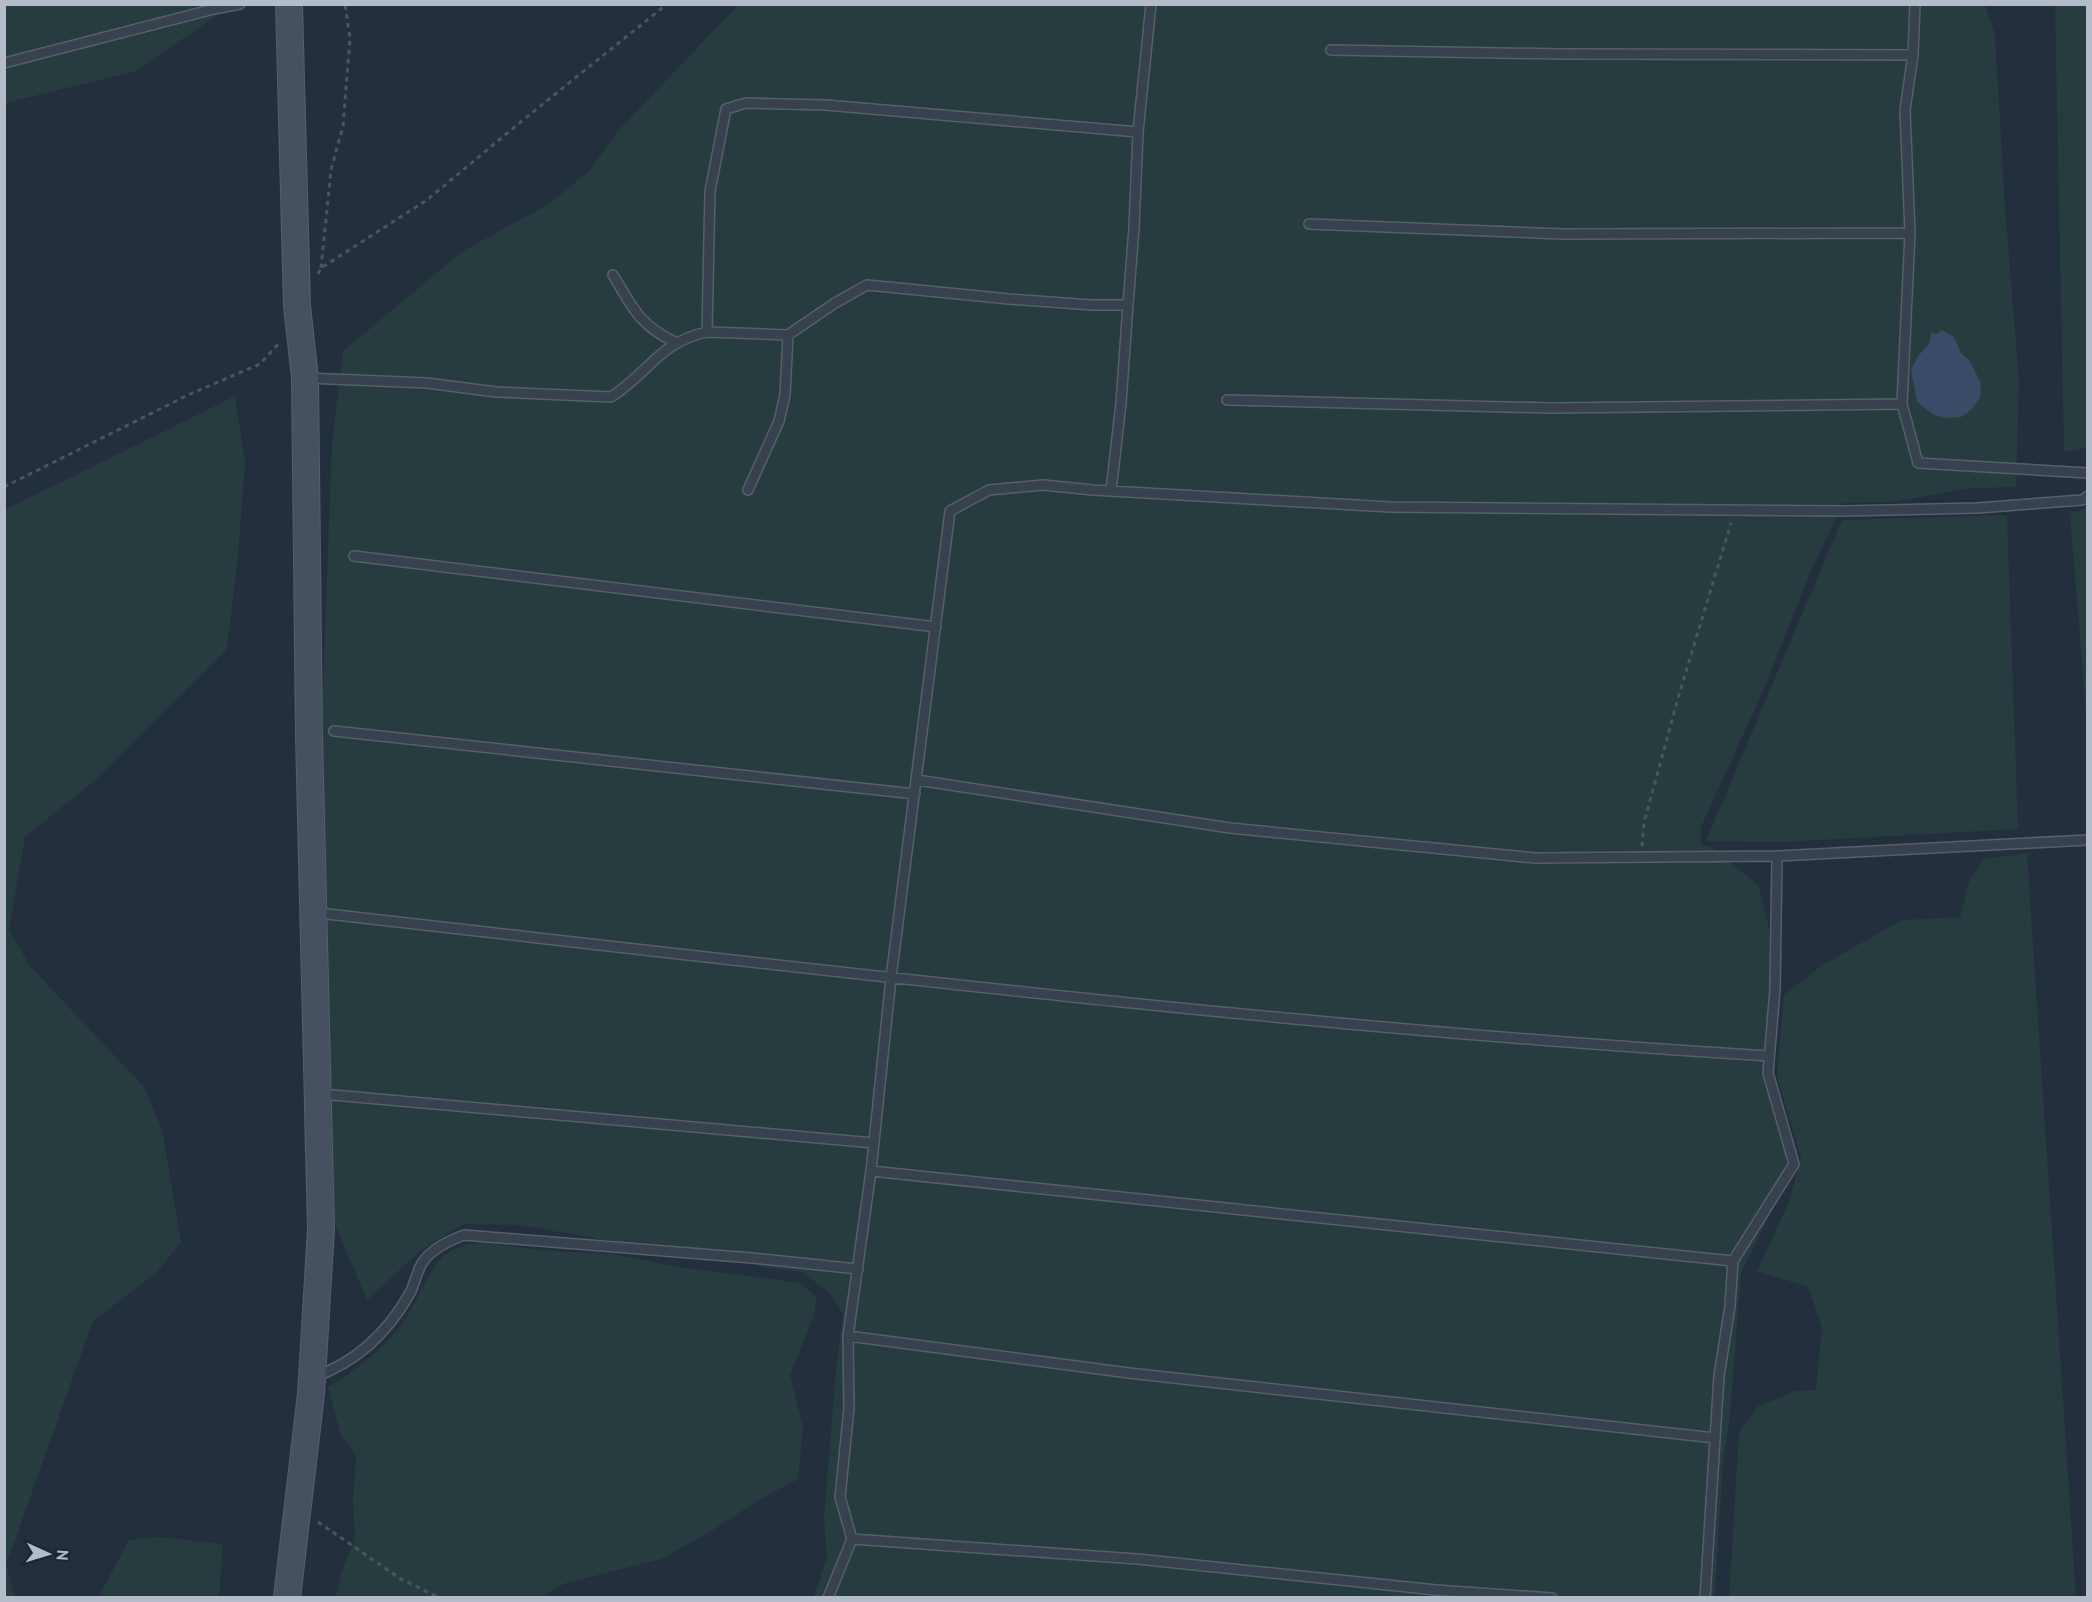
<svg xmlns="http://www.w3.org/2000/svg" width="2092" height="1602" font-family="'PT Sans',sans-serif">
	<rect width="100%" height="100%" fill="#242f3e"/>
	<path fill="#263c3f" d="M5 5H232L136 71 5 103Z
		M738 5H1985L1995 35 2005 208 2019 381 2016 487 1973 488 1891 502 1843 503 1810 573 1763 691 1700 829 1702 845 1710 846 1758 885 1781 973 1773 1075 1797 1162 1791 1179 1776 1203 1741 1272 1730 1416 1723 1462 1715 1597H814L827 1558 824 1518 836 1369 843 1314 830 1293 802 1272 763 1267 710 1251 630 1244 518 1225 463 1224 420 1251 367 1300 304 1150 305 1018 300 950 301 839 323 684 332 444 343 351 463 251 547 205 588 172 617 132Z
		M2055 5H2088L2087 448 2064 452Z
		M235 396 245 462 238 555 227 649 94 781 25 837 9 930 30 966 143 1086 162 1129 181 1242 157 1272 93 1321 6 1565 14 1597H5V510Z
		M2087 508H2088L2087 725 2070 514Z
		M2007 515 2018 829 1783 842 1706 841 1842 520Z
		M2027 853 2076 1597H1729L1739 1432 1757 1407 1795 1391 1816 1390 1822 1327 1808 1287 1757 1271 1789 1202 1801 1158 1777 1076 1784 995 1822 965 1902 920 1960 917 1969 882 1983 859Z
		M481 1242 539 1250 613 1254 679 1267 780 1280 801 1284 817 1297 813 1319 790 1375 803 1427 798 1479 759 1500 710 1532 661 1559 566 1583 540 1597H336L341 1573 355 1540 353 1501 356 1456 340 1433 328 1387C356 1370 382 1350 402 1324 419 1301 426 1269 450 1251 458 1246 472 1244 481 1242Z
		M160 1537 223 1544 219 1597H100L101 1592 129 1540Z"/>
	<path fill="#394c67" d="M1942 330 1954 337 1961 353 1969 360 1981 383 1980 398 1971 410 1961 417 1947 418 1934 415 1917 402 1911 370 1918 356 1929 344 1931 332 1936 334Z"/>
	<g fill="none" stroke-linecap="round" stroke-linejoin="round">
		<g stroke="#565f6c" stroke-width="12">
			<path id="lane" d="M1915 4 1913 55 1905 110 1910 233 1902 404 1918 463 2088 473
				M1331 50 1561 54 1913 55
				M4 63 214 9 240 4
				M1309 224 1563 234 1910 233
				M613 275C633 308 639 325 675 342
				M707 332 710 191 726 109 746 103 826 105 1138 132
				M307 378 427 383 496 392 611 397C649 373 659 342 707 332L788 335
				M1227 400 1551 408 1902 404
				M748 490 779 421 785 395 788 335 835 303 867 285 1009 299 1092 305H1128L1134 228 1138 132 1151 4
				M1111 491 1121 403 1128 305
				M354 556 936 627
				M334 731 915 794
				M917 780 1230 828 1535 858 1777 856
				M327 914C807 968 1287 1027 1769 1056
				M333 1095 874 1143
				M871 1171 1733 1261
				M848 1336 1129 1373 1715 1438
				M314 1377C357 1362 388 1332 410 1293 414 1285 416 1276 420 1267 427 1251 448 1241 464 1235L752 1258 858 1269
				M852 1539 1137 1559 1436 1590 1552 1598
				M828 1598 852 1539 840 1497 849 1408 848 1336 871 1171 891 978 950 511 989 490 1043 485 1093 490 1390 507 1845 511 1977 508 2082 500 2088 496
				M1705 1598 1719 1376 1730 1306 1733 1261 1794 1164 1768 1073 1775 989 1777 856 2088 840"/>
		</g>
		<g stroke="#565f6c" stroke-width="28">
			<path id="secondary" d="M287 1598 311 1394 321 1229 309 736 305 378 297 306 289 4"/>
		</g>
		<path stroke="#44595c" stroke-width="3" stroke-dasharray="4.5 4.5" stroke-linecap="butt" d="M321 268 331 170 343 126 350 38 345 4
			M318 274 321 268 427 200 523 120 667 4
			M4 487 188 395 260 364 280 342
			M1642 846 1644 823 1678 698 1731 523
			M318 1522 401 1579 440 1598"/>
		<use href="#lane" stroke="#38414e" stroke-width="9"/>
		<use href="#secondary" stroke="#465061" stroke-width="26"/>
	</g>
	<rect width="2092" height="1602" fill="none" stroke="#b4bcc9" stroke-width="12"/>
	<g transform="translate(48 1554) rotate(94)" stroke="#1d2633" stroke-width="4.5" paint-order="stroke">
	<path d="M0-4.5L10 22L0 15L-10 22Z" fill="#b4bcc9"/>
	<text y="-9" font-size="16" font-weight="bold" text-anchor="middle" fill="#b4bcc9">N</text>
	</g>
</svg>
